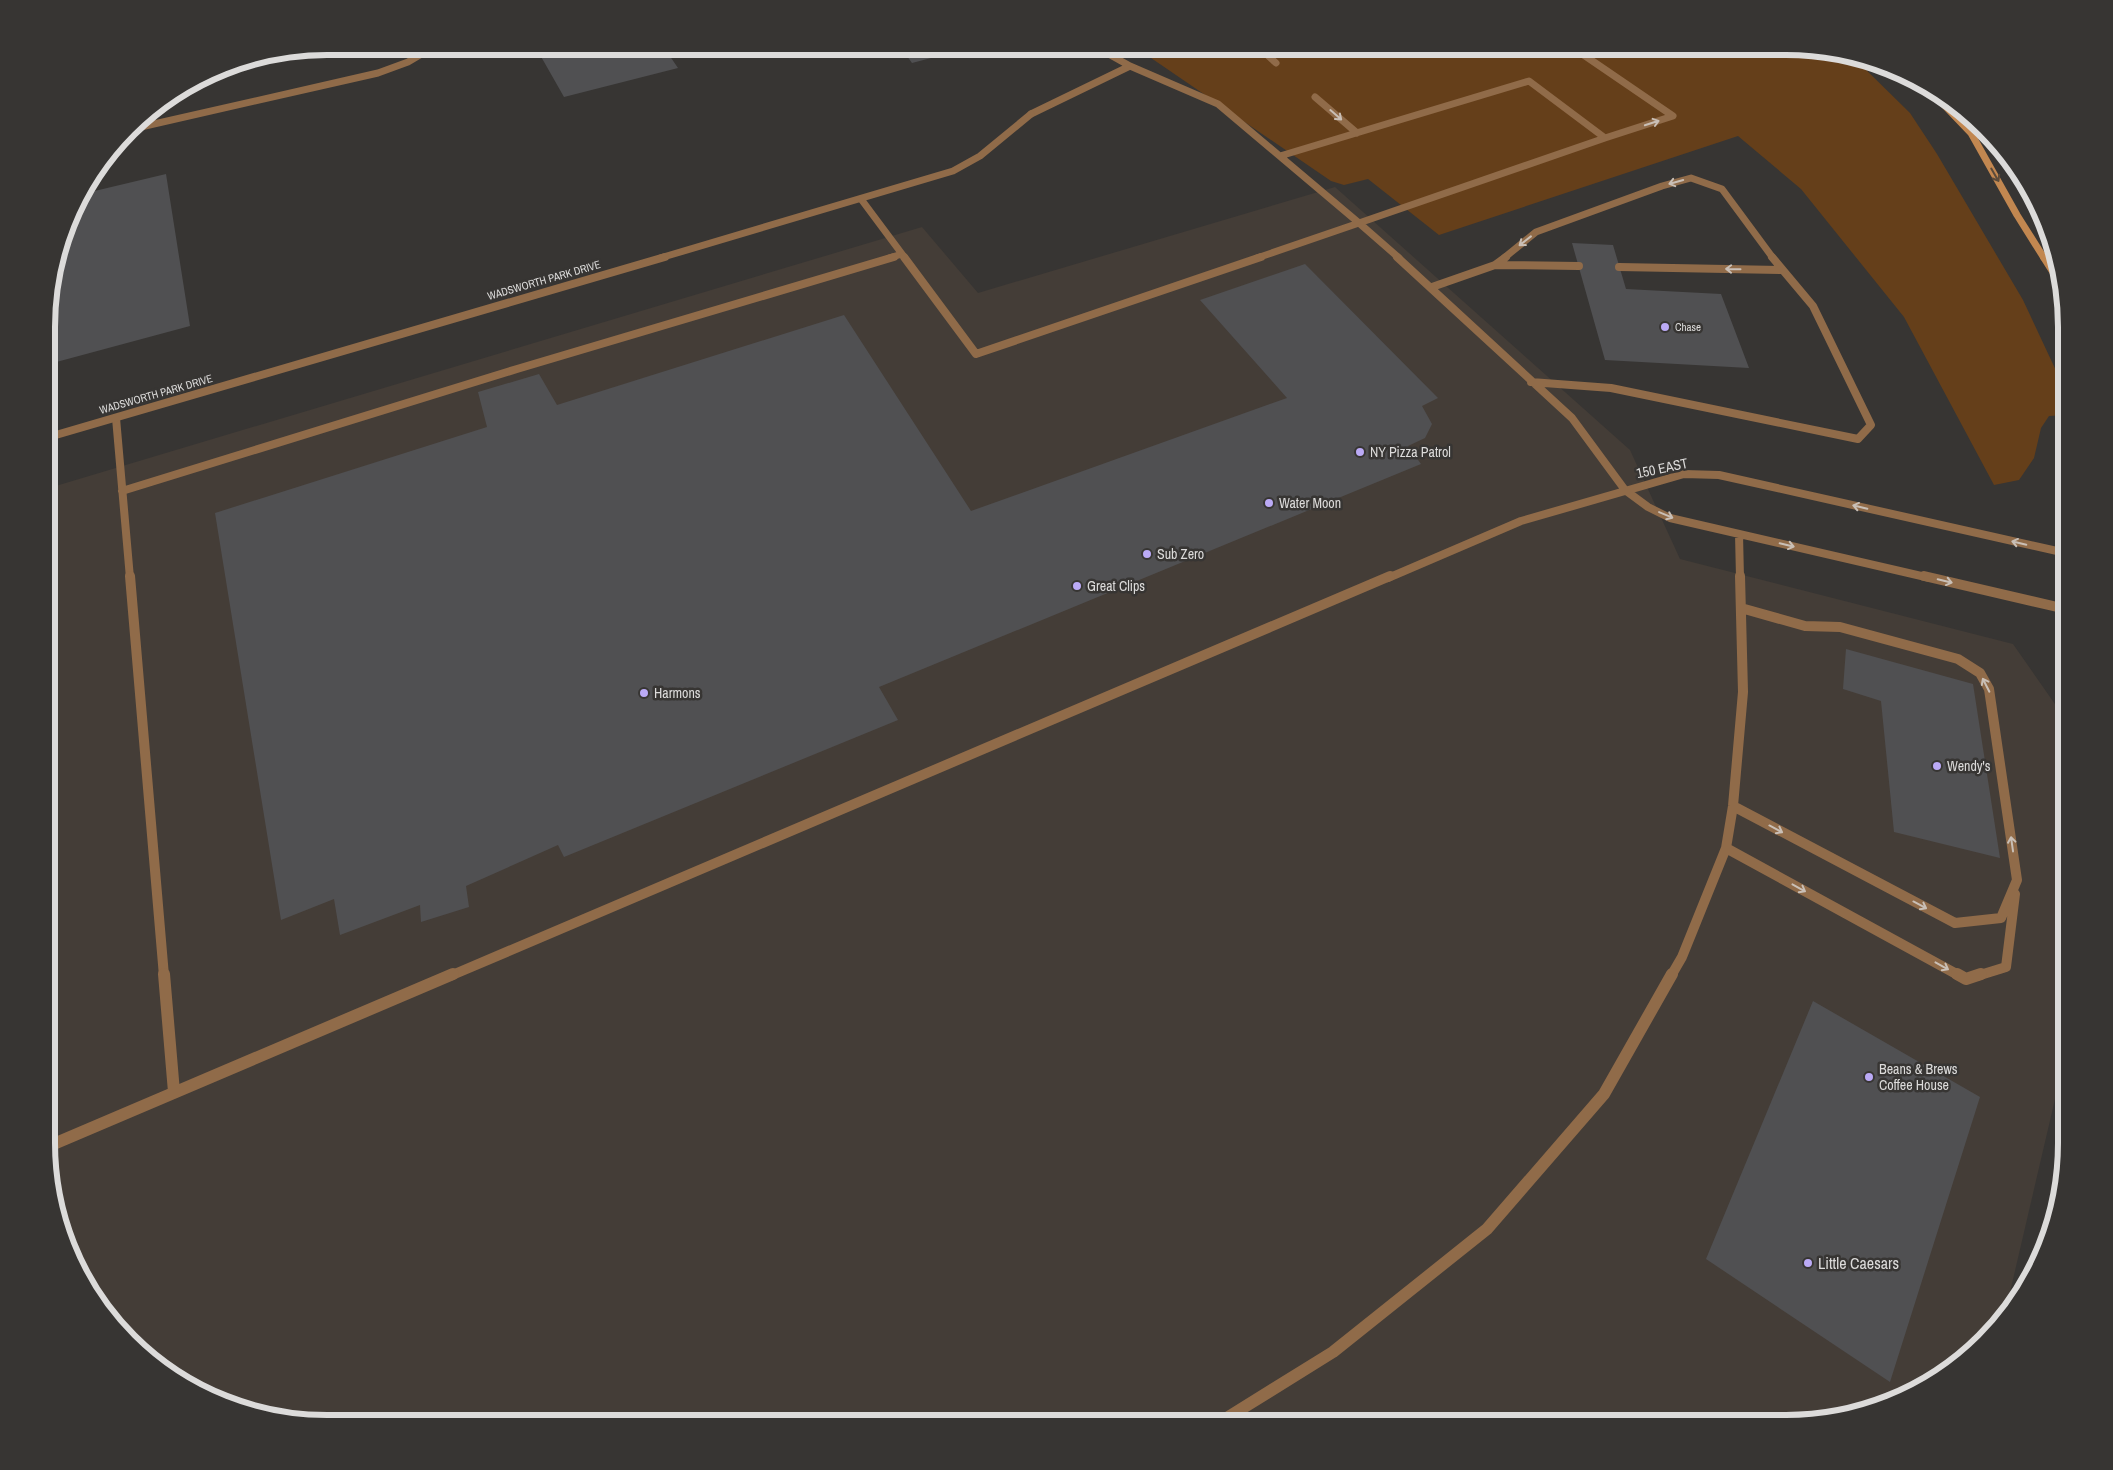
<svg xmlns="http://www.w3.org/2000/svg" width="2113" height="1470" font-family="'Archivo Narrow',sans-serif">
	<rect width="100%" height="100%" fill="#373533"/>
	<path fill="#443d37" d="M1335 187 1630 450 1680 559 2013 644 2057 707 2066 782V1052L2004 1318 1971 1354 1910 1395 1858 1414 1786 1424 309 1423 236 1409 156 1366 84 1284 49 1179V488L922 227 978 293Z"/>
	<path fill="#653f1a" d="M1135 47H1804L1853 57 1910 113 1937 154 2023 300 2066 392V415L2049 416 2041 428 2034 458 2019 480 1994 485 1904 317 1801 189 1738 136 1439 235 1368 179 1344 185 1331 181Z"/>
	<path fill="#505052" d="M535 46H663L678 68 564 97Z
		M882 46 973 47 912 63 904 52 890 56Z
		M166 174 190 326 49 364V291L75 203 82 194Z
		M1572 243 1613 245 1626 289 1721 294 1749 368 1605 360Z
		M1305 264 1438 398 1422 406 1432 424 1425 438 1408 446 1421 464 879 687 898 720 564 857 558 845 466 886 469 907 421 922 420 905 340 935 334 899 281 920 215 513 487 427 478 392 539 374 557 405 844 315 971 511 1287 398 1200 300Z
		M1846 649 1973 684 2000 858 1894 832 1881 701 1843 689Z
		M1813 1001 1980 1097 1890 1382 1706 1259Z"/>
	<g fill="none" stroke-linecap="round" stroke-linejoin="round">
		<path stroke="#906b49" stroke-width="7" d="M1269 47 1264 52 1276 63
			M1572 47 1673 116 1605 138
			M1130 66 1218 104 1359 223 1605 138 1529 81 1280 156
			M1315 97 1357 133
			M1031 114 1130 66 1096 47
			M861 199 905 258
			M889 258 902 254
			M1257 258 1359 223 1399 258
			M1504 258 1536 232 1662 186 1691 178 1722 189 1773 258"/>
		<path stroke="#906b49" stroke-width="8" d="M904 257 976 354 1261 257
			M1397 257 1572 418 1625 490 1648 507 1670 518 1930 578
			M1495 265 1579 266
			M1619 267 1782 270
			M1432 287 1495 265 1506 257
			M1531 382 1611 388 1858 439 1871 425 1813 306 1772 257
			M116 418 130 578
			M122 491 517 369 894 257
			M1739 534 1740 578
			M1388 578 1521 521 1684 474 1719 475 2066 553"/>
		<path stroke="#906b49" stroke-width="10" d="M130 576 164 976
			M1924 576 2066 609
			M1733 806 1955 923 2001 918 2017 880 1989 689 1980 673 1958 659 1840 627 1805 626 1741 608
			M1726 848 1960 976
			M450 976 1390 576
			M1671 976 1682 957 1726 848 1733 806 1743 692 1740 576
			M1977 976 2006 967 2015 894"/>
		<path stroke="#906b49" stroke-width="12" d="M164 974 174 1092
			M1957 974 1966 979 1981 974
			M49 1146 453 974
			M1217 1424 1333 1352 1487 1229 1604 1094 1672 974"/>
		<path stroke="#906b49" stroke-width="7" d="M132 129 378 73 408 62 435 46
			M660 258 953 171 980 156 1031 114"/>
		<path stroke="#906b49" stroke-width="8" d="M49 437 665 257"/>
		<path stroke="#c28750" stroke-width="7" d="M1929 89 1971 133 2017 215 2044 258"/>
		<path stroke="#c28750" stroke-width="8" d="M2044 257 2063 287"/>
	</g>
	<defs><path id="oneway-shaft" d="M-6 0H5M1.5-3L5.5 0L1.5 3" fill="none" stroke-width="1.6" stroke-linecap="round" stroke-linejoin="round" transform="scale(1.25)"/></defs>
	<g stroke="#c9bfb6">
		<use href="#oneway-shaft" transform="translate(1336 115) rotate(41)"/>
		<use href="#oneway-shaft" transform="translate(1652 123) rotate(-18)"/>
		<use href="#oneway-shaft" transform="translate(1676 182) rotate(164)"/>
		<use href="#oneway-shaft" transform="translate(1525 241) rotate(142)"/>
		<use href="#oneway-shaft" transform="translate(1733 269) rotate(-179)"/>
		<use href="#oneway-shaft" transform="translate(1860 507) rotate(-167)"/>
		<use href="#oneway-shaft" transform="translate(1666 515) rotate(23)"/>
		<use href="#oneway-shaft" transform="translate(2019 543) rotate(-167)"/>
		<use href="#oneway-shaft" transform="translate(1787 545) rotate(13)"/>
		<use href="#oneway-shaft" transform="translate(1945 581) rotate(13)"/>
		<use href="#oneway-shaft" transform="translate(1986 685) rotate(-117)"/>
		<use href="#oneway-shaft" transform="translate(1776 829) rotate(28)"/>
		<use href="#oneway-shaft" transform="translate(2012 844) rotate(-98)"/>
		<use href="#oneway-shaft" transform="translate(1799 888) rotate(29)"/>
		<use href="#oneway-shaft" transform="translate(1920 905) rotate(28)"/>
		<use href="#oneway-shaft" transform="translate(1942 966) rotate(29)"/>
	</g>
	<use stroke="#5a4a3a" href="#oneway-shaft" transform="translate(1995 175) rotate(60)"/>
	<g fill="#bbaaf6" stroke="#373533" stroke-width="2">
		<circle cx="1665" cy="327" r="5"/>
		<circle cx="1360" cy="452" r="5"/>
		<circle cx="1269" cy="503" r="5"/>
		<circle cx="1147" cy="554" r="5"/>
		<circle cx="1077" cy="586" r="5"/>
		<circle cx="644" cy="693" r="5"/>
		<circle cx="1937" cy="766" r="5"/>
		<circle cx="1869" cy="1077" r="5"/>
		<circle cx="1808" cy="1263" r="5"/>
	</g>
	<g text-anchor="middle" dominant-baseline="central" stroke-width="5" stroke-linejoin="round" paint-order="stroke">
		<g font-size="11" fill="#dcdbda" stroke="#373533">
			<text transform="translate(544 280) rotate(-16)">WADSWORTH PARK DRIVE</text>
			<text transform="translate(156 394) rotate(-16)">WADSWORTH PARK DRIVE</text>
		</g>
		<g font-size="11" fill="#dcdbda" stroke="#373533" text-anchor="start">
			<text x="1675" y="327">Chase</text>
		</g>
		<g font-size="14" fill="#dcdbda" stroke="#373533" text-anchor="start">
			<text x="1370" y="452">NY Pizza Patrol</text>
			<text x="1279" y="503">Water Moon</text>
			<text x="1157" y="554">Sub Zero</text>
			<text x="1087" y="586">Great Clips</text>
			<text x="654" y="693">Harmons</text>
			<text x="1947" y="766">Wendy's</text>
			<text x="1879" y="1069">Beans &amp; Brews<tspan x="1879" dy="16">Coffee House</tspan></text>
		</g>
		<g font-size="14" fill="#dcdbda" stroke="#373533">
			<text transform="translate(1662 468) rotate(-12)">150 EAST</text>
		</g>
		<g font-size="16" fill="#dcdbda" stroke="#373533" text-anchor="start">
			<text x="1818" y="1263">Little Caesars</text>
		</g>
	</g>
	<path d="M0 0H2113V1470H0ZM327 55H1786A272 272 0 0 1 2058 327V1143A272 272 0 0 1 1786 1415H327A272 272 0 0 1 55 1143V327A272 272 0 0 1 327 55Z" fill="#373533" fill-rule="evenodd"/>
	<path fill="none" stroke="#dcdbda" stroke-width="6" d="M327 55H1786A272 272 0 0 1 2058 327V1143A272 272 0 0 1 1786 1415H327A272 272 0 0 1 55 1143V327A272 272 0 0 1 327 55Z"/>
</svg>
